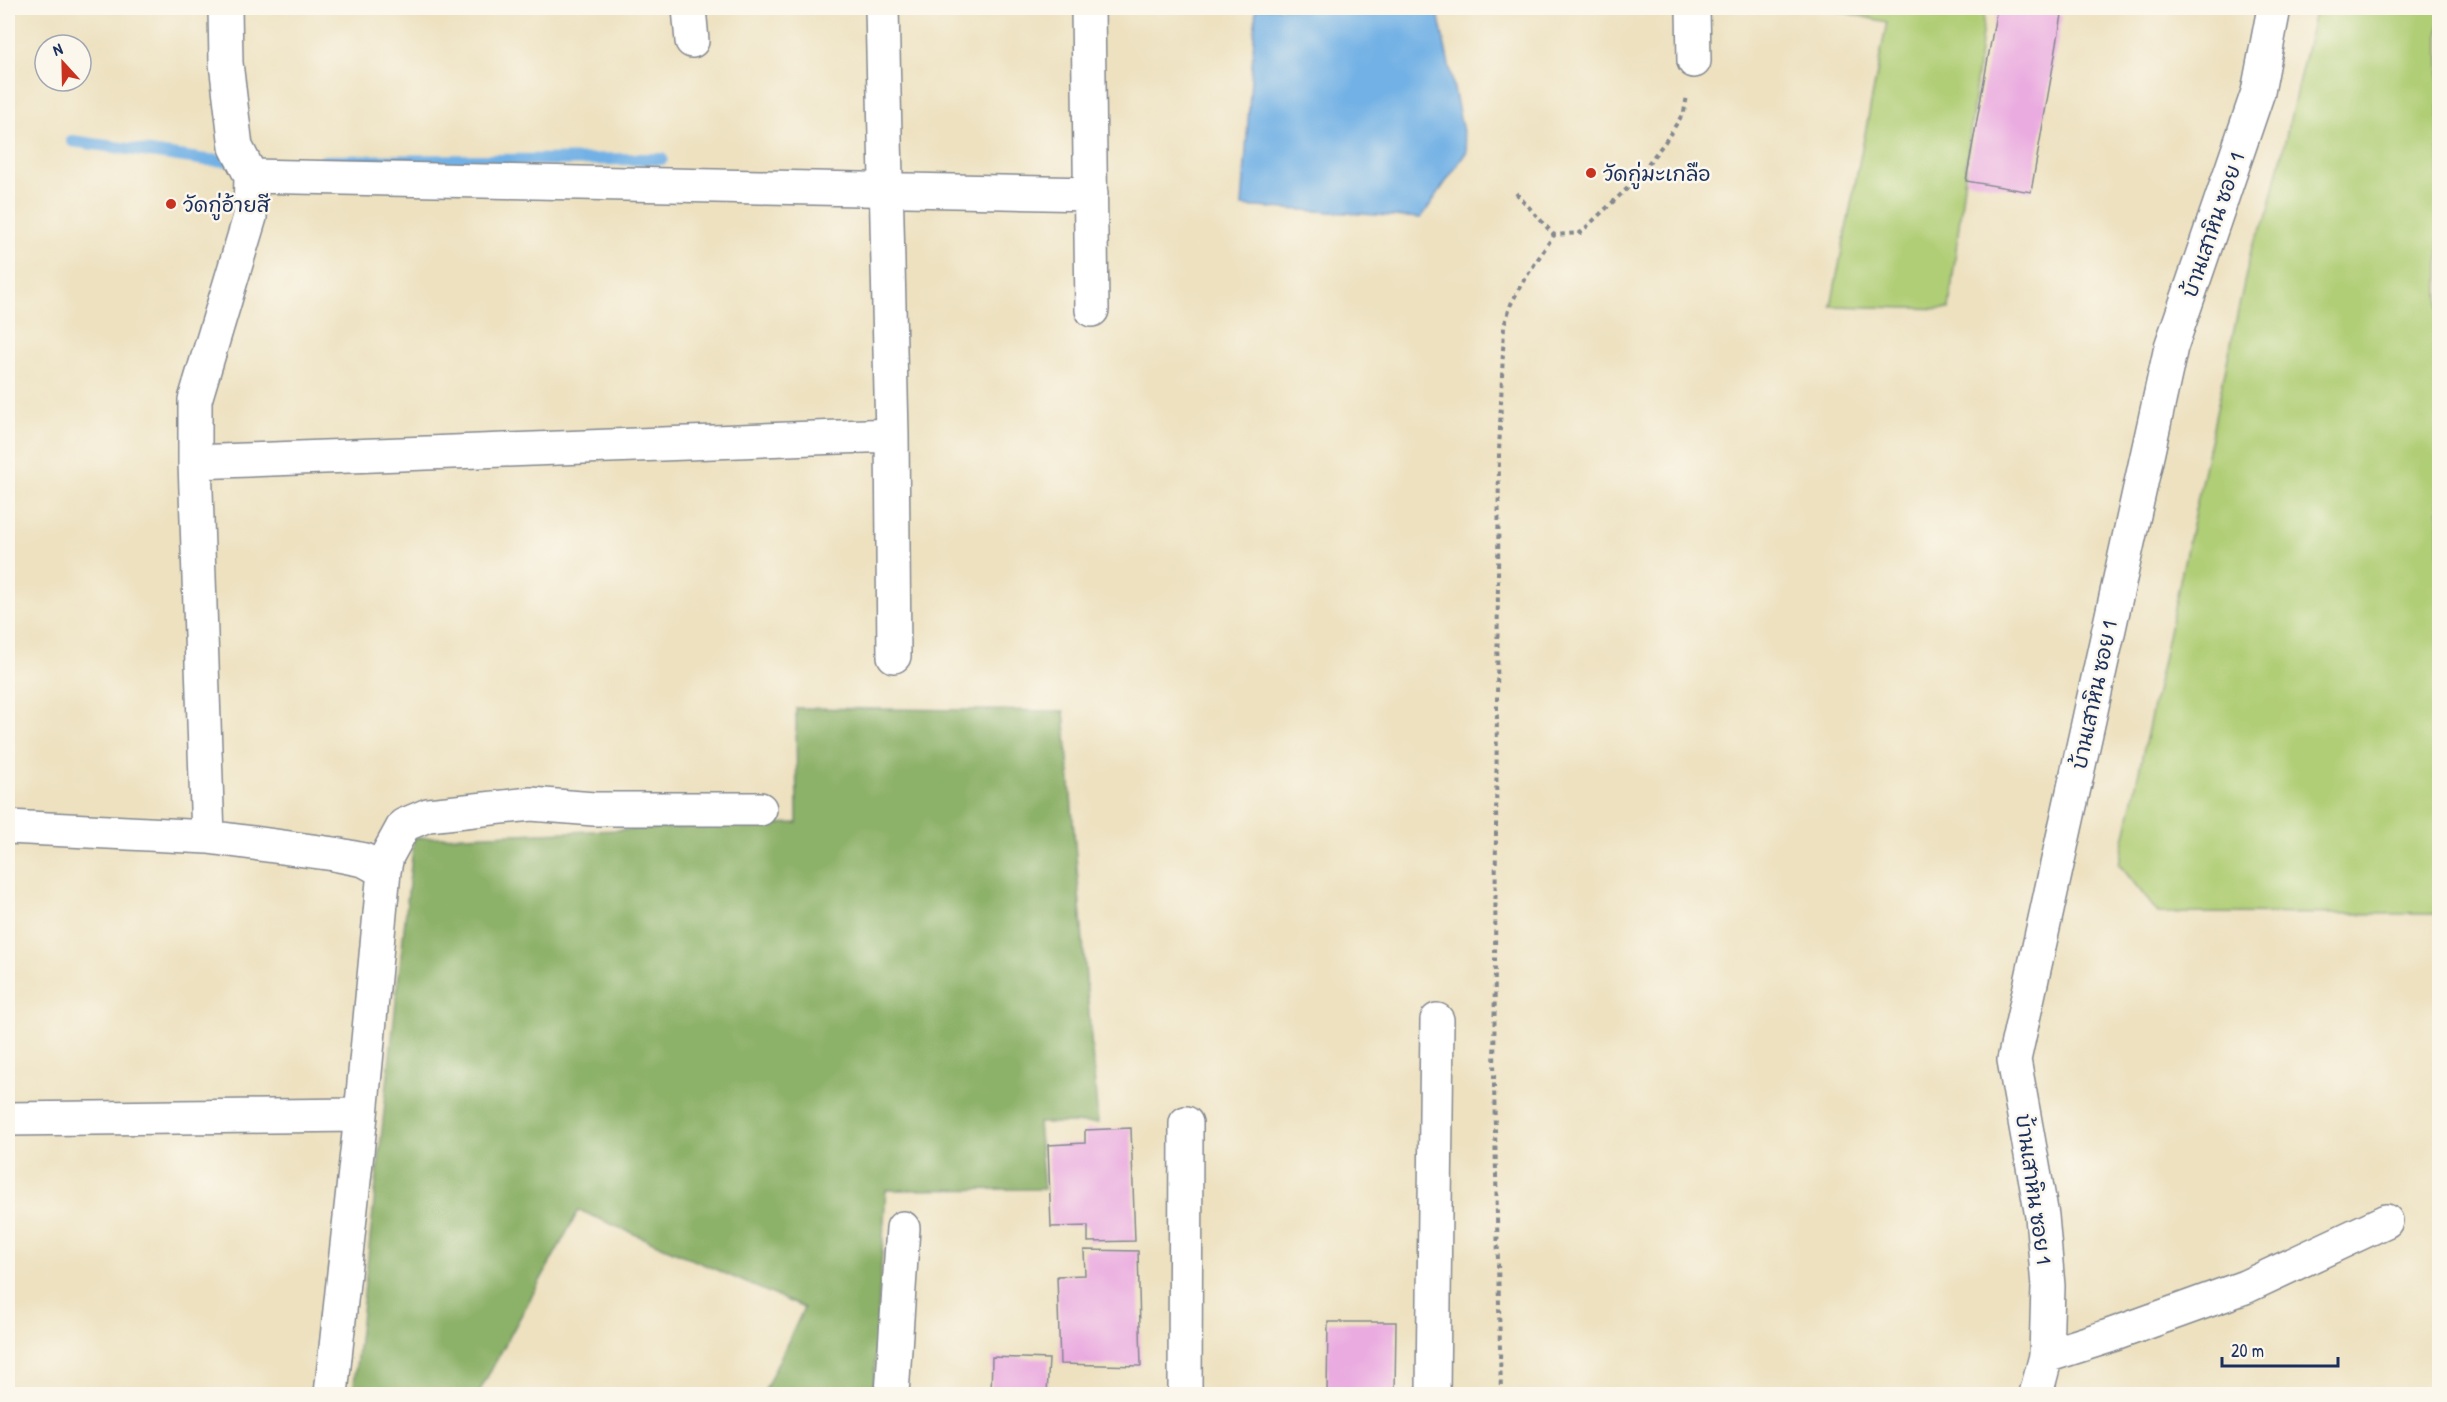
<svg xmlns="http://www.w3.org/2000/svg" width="2447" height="1402" font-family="'Patrick Hand','Playpen Sans Thai',sans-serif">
	<rect width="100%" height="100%" fill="#fbf7ec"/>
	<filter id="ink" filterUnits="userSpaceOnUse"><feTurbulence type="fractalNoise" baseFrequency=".0167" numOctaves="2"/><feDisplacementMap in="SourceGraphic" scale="12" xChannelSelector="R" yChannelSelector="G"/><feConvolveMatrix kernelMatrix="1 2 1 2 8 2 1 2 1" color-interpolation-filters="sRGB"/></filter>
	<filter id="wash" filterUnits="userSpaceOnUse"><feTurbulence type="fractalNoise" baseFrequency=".008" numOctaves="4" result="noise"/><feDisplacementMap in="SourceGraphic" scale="24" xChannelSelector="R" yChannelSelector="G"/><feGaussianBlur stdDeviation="1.35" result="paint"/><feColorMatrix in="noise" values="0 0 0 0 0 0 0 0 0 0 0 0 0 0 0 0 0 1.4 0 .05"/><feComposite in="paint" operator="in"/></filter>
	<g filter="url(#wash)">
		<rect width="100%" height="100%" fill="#ede1c0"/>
		<path fill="#b0ce76" stroke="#667e6a" stroke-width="1.5" d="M1824 8H1985L1949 309 1831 306 1887 22Z
			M2316 8H2439V914L2158 913 2119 864 2252 246 2267 218Z"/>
		<path fill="#8cb167" stroke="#547062" stroke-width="1.5" d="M796 708 1064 711 1098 1123H1038L1044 1189 886 1190 873 1394H763L804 1308 579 1210 478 1394H353L414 838 797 823Z"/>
		<path fill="#72b1e5" stroke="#4670a2" stroke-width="1.5" d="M1256 8H1437L1467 151 1421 218 1242 206Z"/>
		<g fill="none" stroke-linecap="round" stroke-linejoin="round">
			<path stroke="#72b1e5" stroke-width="12" d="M72 141 206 160 241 161
				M324 161 662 159"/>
		</g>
		<g id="blocks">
			<path fill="#eaabe0" d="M1997 8H2018L2062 15 2031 192 1966 181Z
				M1131 1128 1135 1241 1088 1242V1226L1051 1227 1048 1145 1085 1143V1130Z
				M1084 1250 1138 1251 1141 1366 1060 1364 1057 1276 1085 1275Z
				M1328 1322H1396L1395 1394H1327Z
				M992 1357 1049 1359 1047 1394H991Z"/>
		</g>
	</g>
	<g filter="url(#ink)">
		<use href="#blocks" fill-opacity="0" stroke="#84888f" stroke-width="1.5"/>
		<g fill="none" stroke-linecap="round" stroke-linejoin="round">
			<g stroke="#84888f" stroke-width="36">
				<path id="minor" d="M225 8 226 63 236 147 251 176 250 217 195 400V462L208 837 334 854 364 860 384 871 361 1115 331 1394
					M689 8 692 41
					M882 8 892 435 894 656
					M1088 8 1092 310
					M1693 8 1694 61
					M251 176 1091 194
					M195 462 892 435
					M8 827 208 837
					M384 871 387 856 404 825 428 815 531 804 594 809H760
					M8 1119 361 1115
					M2046 1356 2109 1336 2245 1287 2386 1221
					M892 1394 903 1228
					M1185 1394 1186 1123
					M1433 1394 1437 1020
					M2036 1394 2046 1356 2048 1286 2042 1216 2014 1060 2171 347 2258 92 2274 8"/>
			</g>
			<path stroke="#84888f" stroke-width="4" stroke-dasharray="4.5 4.5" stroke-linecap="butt" d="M1516 193 1554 235 1580 233 1632 184 1665 142 1684 112 1687 96
				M1501 1394 1494 1085 1499 453 1504 326 1511 304 1522 283 1554 235"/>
			<use href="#minor" stroke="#fff" stroke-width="33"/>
		</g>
	</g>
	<g fill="#c8321e" stroke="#fbf7ec" stroke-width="2">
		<circle cx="1591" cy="173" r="6"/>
		<circle cx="171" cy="204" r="6"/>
	</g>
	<g text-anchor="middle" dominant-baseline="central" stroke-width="5" stroke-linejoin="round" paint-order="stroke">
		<g font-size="21" fill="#1b2f5e" stroke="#fbf7ec" text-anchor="start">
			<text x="1603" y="173">วัดกู่มะเกลือ</text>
			<text x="183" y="204">วัดกู่อ้ายสี</text>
		</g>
		<g font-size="21" fill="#1b2f5e" stroke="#fbf7ec">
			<text transform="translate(2213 225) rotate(-71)">บ้านเสาหิน ซอย 1</text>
			<text transform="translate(2094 695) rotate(-78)">บ้านเสาหิน ซอย 1</text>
			<text transform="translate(2034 1189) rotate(82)">บ้านเสาหิน ซอย 1</text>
		</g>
	</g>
	<rect width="2447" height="1402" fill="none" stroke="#fbf7ec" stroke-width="30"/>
	<g transform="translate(63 63) rotate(338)"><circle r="28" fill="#fbf7ec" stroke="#a1a7b3" stroke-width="1.5"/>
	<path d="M0-4.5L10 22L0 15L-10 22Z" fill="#c8321e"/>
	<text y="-9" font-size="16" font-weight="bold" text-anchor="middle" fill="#1b2f5e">N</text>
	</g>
	<path d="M2222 1357v9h116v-9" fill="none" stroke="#1b2f5e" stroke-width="3"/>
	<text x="2231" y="1357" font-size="18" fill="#1b2f5e" stroke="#fbf7ec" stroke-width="4.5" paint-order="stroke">20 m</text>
</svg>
